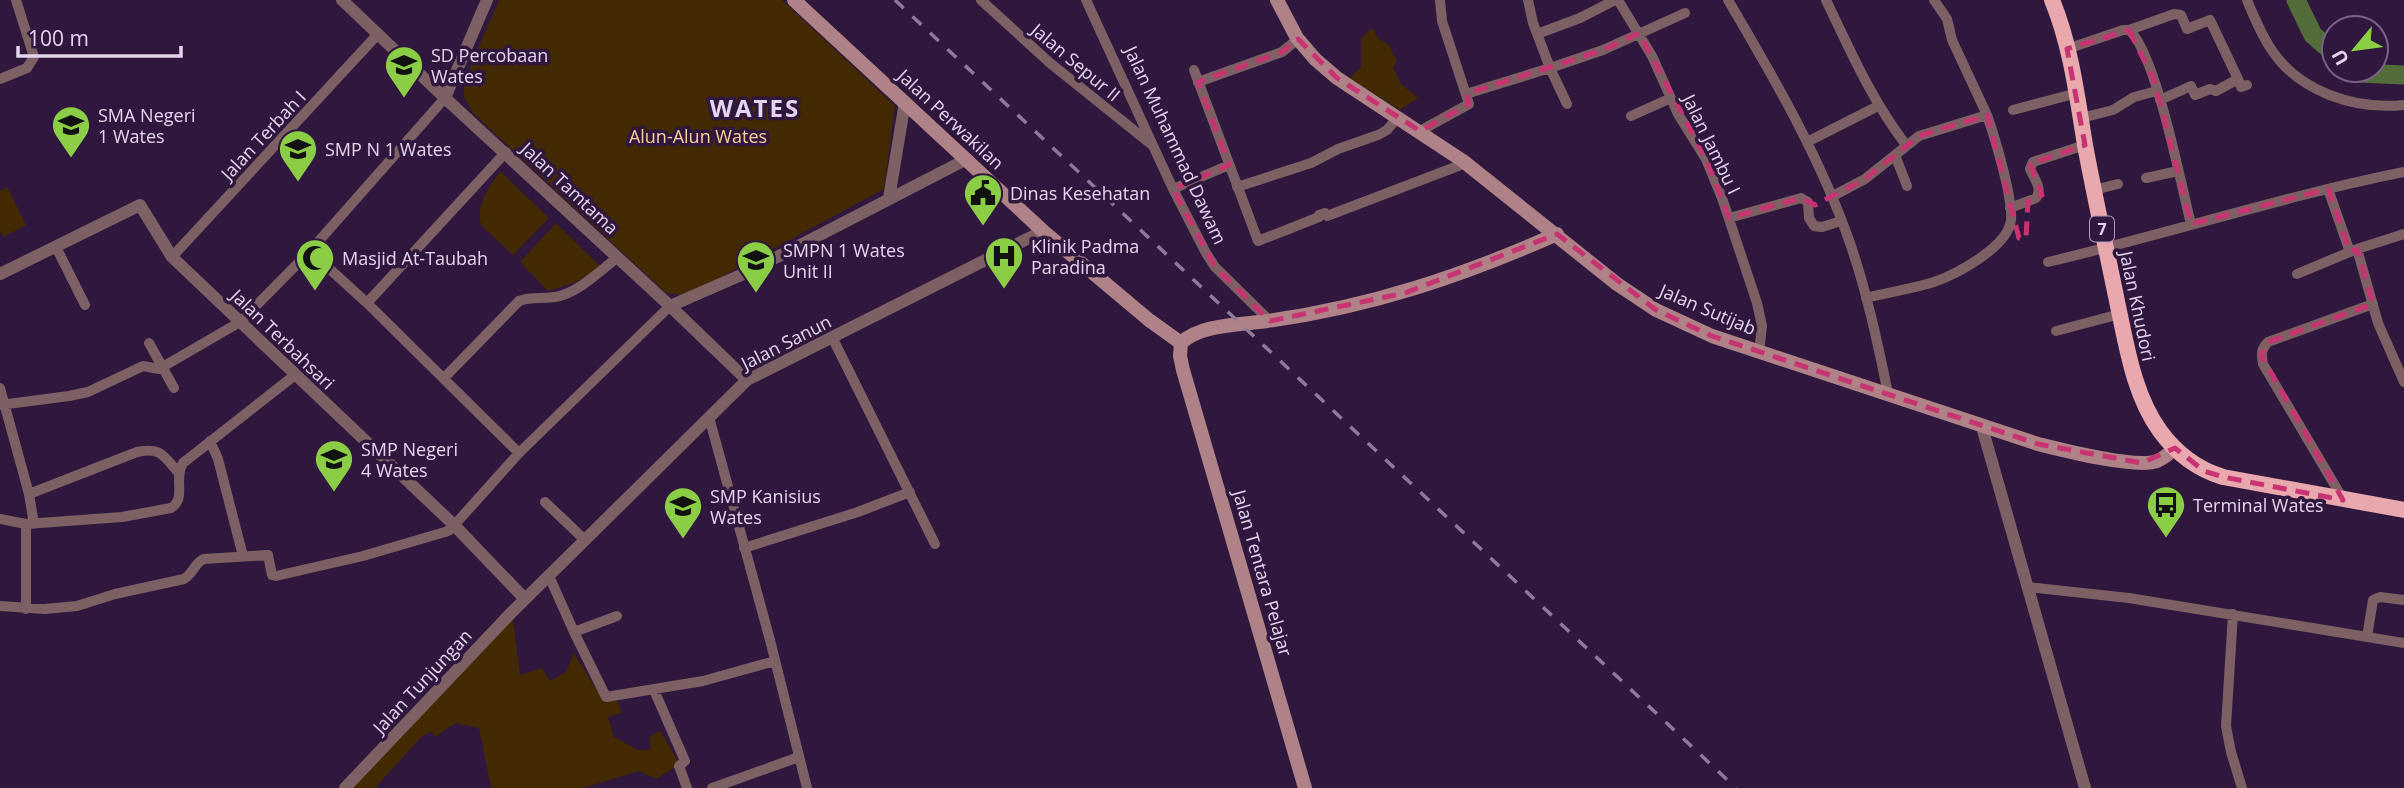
<svg xmlns="http://www.w3.org/2000/svg" width="2404" height="788" font-family="'Open Sans',sans-serif">
	<rect width="100%" height="100%" fill="#30173e"/>
	<path fill="#422901" d="M499 0H782L895 106 884 189 688 295 666 293 473 113 464 97V81Z
		M1372 28 1379 39 1388 44 1397 61 1393 67 1401 84 1418 98 1400 110 1350 78 1361 67V38Z
		M500 171 549 218 513 255 481 225C475 205 490 186 500 171Z
		M7 187 26 225 3 237 0 231V191Z
		M556 223 601 267 576 282 548 291 520 262Z
		M512 612 520 675 542 668 550 681 566 672 574 653 602 699 615 696 622 713 608 717 614 737 638 750H650V736L660 731 680 764 656 779 639 771 583 788H491L479 728 455 723 435 737 432 731 421 737 375 788H343Z"/>
	<g fill="none" stroke-linecap="round" stroke-linejoin="round">
		<path stroke="#526d3a" stroke-width="19" d="M2296 0 2313 35 2334 53
			M2354 70 2358 73 2404 75"/>
		<path stroke="#7d6063" stroke-width="10" d="M981 0 1050 63 1151 144
			M1086 0 1173 189 1206 253 1215 267 1270 321
			M1528 0 1533 23 1550 68 1603 50 1685 13
			M1618 0 1652 56 1678 114 1706 159 1722 198 1757 303 1762 326 1759 352
			M1728 0C1774 78 1820 157 1850 243 1867 292 1878 343 1888 394
			M1826 0C1851 52 1871 99 1906 145
			M1934 0 1947 19 1952 40 1987 115
			M2247 0C2254 17 2261 34 2271 49 2299 92 2355 110 2404 105
			M2129 30 2174 14 2181 15 2187 29 2210 20 2238 79 2216 91 2210 89 2195 95 2191 86 2160 100
			M1537 34 1580 18 1615 0
			M2067 49 2123 30H2129C2156 53 2181 185 2191 224
			M1194 70 1258 241 1319 217V215L1325 213 1327 216 1466 163
			M0 79 27 68 34 57 16 0
			M2238 79 2241 87 2247 85
			M1198 82 1282 52 1298 39
			M1466 94 1550 68 1567 104
			M2013 110 2077 93
			M1631 116 1671 98
			M2081 118 2113 110 2134 97 2157 91
			M1420 131 1469 104 1442 21 1440 0
			M1807 142 1878 106
			M1895 155 1907 186
			M2146 178 2178 171
			M1237 187 1311 163 1338 149 1378 135 1387 130 1398 117
			M1173 189 1229 165
			M2328 189 2350 252
			M2094 190 2118 184
			M1831 197 1865 179 1919 136 1987 115C1995 138 2013 198 2011 220 2008 247 1957 274 1934 282 1912 289 1888 292 1866 298
			M2010 208 2036 198C2043 189 2034 178 2030 169L2033 162 2085 145
			M1729 218 1801 198 1808 202 1809 218 1814 226 1822 227 1841 221
			M56 247 85 305
			M2357 249 2378 323 2404 382
			M310 251 367 303 519 453
			M172 257 378 34
			M2048 262C2167 234 2284 196 2404 172
			M2297 274 2357 249 2404 234
			M367 303 506 152
			M2056 331 2120 314
			M832 337 935 544
			M149 343 174 388
			M444 378 519 301C534 295 547 301 563 295 583 288 601 270 618 257
			M0 388 29 494 34 524
			M0 405 69 396 88 392 143 366 159 369 240 322 310 251 445 98
			M709 417 770 640 807 788
			M210 441 218 459 243 556
			M29 494 137 452C160 447 163 455 178 472
			M2343 499 2263 364C2261 354 2261 349 2268 342L2373 304
			M545 502 585 540
			M0 519 26 524 122 517 171 508C187 498 173 479 183 463L295 375
			M26 524V609
			M744 548 858 512 910 492
			M549 576 574 632 617 616
			M2028 587 2129 598 2404 643
			M0 606 45 609 77 606 115 594 184 579C193 574 195 562 204 559L268 555 272 575 276 576 363 556 445 532 450 530 519 453 670 306
			M2233 614 2226 726 2231 752 2242 788
			M574 632 606 697 703 681 775 661
			M2367 637 2373 600 2380 597 2404 600
			M654 690 685 761 679 766 687 788
			M712 788 799 757"/>
		<path stroke="#7d6063" stroke-width="12" d="M342 0 445 98
			M487 0 445 98 670 306 747 380
			M889 198 905 102
			M0 274 140 205 172 257 454 525 525 599
			M670 306 748 272 967 159
			M1982 427 2085 788
			M345 788 512 612 747 380 1043 231"/>
		<path stroke="#af8287" stroke-width="14" d="M794 0 1043 231 1149 320 1181 343
			M1277 0 1297 38 1315 59 1337 78 1463 161 1617 284 1656 310 1712 336 2038 444C2062 450 2136 469 2157 461 2164 458 2170 453 2174 448
			M1305 788 1183 370 1180 356 1181 343C1201 324 1240 325 1267 321 1370 307 1462 276 1557 234"/>
		<path stroke="#e8a8ae" stroke-width="16" d="M2052 0C2071 46 2077 96 2085 145 2095 199 2107 252 2118 306 2127 348 2134 395 2160 431 2176 453 2197 469 2223 477L2404 510"/>
		<path stroke="#8d7a99" stroke-width="3.5" stroke-dasharray="12 12" stroke-linecap="butt" d="M895 0 1736 788"/>
	</g>
	<path fill="none" stroke="#c73471" stroke-width="5" stroke-dasharray="14 9" stroke-linejoin="round" d="M2129 30 2154 80 2191 224 2328 189 2350 252 2357 249 2373 304 2268 342 2261 355 2343 500 2223 477 2204 471 2175 448 2142 463 2038 444 1712 336 1656 310 1557 234 1405 293 1270 321 1215 267 1173 189 1229 165 1198 82 1282 52 1298 39 1337 78 1420 131 1469 104 1466 94 1603 50 1639 33 1706 159 1729 218 1801 198 1815 205 1865 179 1919 136 1987 115 2019 238H2026L2028 201 2042 195 2030 164 2085 145 2067 49Z"/>
	<defs>
		<g id="school-pin" transform="scale(2.0125)"><path d="M0 17L-7.5 6A9.5 9.5 0 1 1 7.5 6Z" fill="#8bce46" stroke="#30173e"/><path d="M0-5L7-2L0 1L-7-2ZM-4 1L0 2.5L4 1V4Q0 6-4 4Z" fill="#111"/></g>
		<g id="civic-pin" transform="scale(2.0125)"><path d="M0 17L-7.5 6A9.5 9.5 0 1 1 7.5 6Z" fill="#8bce46" stroke="#30173e"/><path d="M-.6-6.5H3V-4.5H.6V-3L4-1V1h2V6H-6V1h2V-1L-.6-3ZM-1.2 2.5V6h2.4V2.5Z" fill="#111"/></g>
		<g id="hospital-pin" transform="scale(2.0125)"><path d="M0 17L-7.5 6A9.5 9.5 0 1 1 7.5 6Z" fill="#8bce46" stroke="#30173e"/><path d="M-5-5h3v3.5h4V-5h3V5h-3V1.5h-4V5h-3Z" fill="#111"/></g>
		<g id="mosque-pin" transform="scale(2.0125)"><path d="M0 17L-7.5 6A9.5 9.5 0 1 1 7.5 6Z" fill="#8bce46" stroke="#30173e"/><path d="M3.5-4.9A6 6 0 1 0 3.5 4.9A5 5 0 1 1 3.5-4.9Z" fill="#111"/></g>
		<g id="bus-pin" transform="scale(2.0125)"><path d="M0 17L-7.5 6A9.5 9.5 0 1 1 7.5 6Z" fill="#8bce46" stroke="#30173e"/><path d="M-5-6H5V4H4V6H2V4H-2V6H-4V4H-5ZM-3.5-4V0h7V-4ZM-3.5 1.2v1.5H-2V1.2ZM2 1.2v1.5H3.5V1.2Z" fill="#111"/></g>
	</defs>
	<g fill-rule="evenodd">
		<use href="#school-pin" x="404" y="65"/>
		<use href="#school-pin" x="71" y="125"/>
		<use href="#school-pin" x="298" y="149"/>
		<use href="#civic-pin" x="983" y="193"/>
		<use href="#hospital-pin" x="1004" y="256"/>
		<use href="#mosque-pin" x="315" y="258"/>
		<use href="#school-pin" x="756" y="260"/>
		<use href="#school-pin" x="334" y="459"/>
		<use href="#bus-pin" x="2166" y="505"/>
		<use href="#school-pin" x="683" y="506"/>
	</g>
	<g text-anchor="middle" dominant-baseline="central" stroke-width="7" stroke-linejoin="round" paint-order="stroke">
		<rect fill="#30173e" stroke="#ae9cb9" stroke-width="2" x="2090" y="216.5" width="24" height="25" rx="5"/>
		<g font-size="16" font-weight="bold" fill="#e4d5ee">
			<text x="2102" y="229">7</text>
		</g>
		<g font-size="18" fill="#e4d5ee" stroke="#30173e" text-anchor="start">
			<text x="431" y="55">SD Percobaan<tspan x="431" dy="21">Wates</tspan></text>
			<text x="98" y="115">SMA Negeri<tspan x="98" dy="21">1 Wates</tspan></text>
			<text x="325" y="149">SMP N 1 Wates</text>
			<text x="1010" y="193">Dinas Kesehatan</text>
			<text x="1031" y="246">Klinik Padma<tspan x="1031" dy="21">Paradina</tspan></text>
			<text x="783" y="250">SMPN 1 Wates<tspan x="783" dy="21">Unit II</tspan></text>
			<text x="342" y="258">Masjid At-Taubah</text>
			<text x="361" y="449">SMP Negeri<tspan x="361" dy="21">4 Wates</tspan></text>
			<text x="710" y="496">SMP Kanisius<tspan x="710" dy="21">Wates</tspan></text>
			<text x="2193" y="505">Terminal Wates</text>
		</g>
		<g font-size="18" fill="#e4d5ee" stroke="#30173e">
			<text transform="translate(1076 62) rotate(40)">Jalan Sepur II</text>
			<text transform="translate(951 119) rotate(43)">Jalan Perwakilan</text>
			<text transform="translate(263 135) rotate(-47)">Jalan Terbah I</text>
			<text transform="translate(1712 144) rotate(64)">Jalan Jambu I</text>
			<text transform="translate(1176 145) rotate(65)">Jalan Muhammad Dawam</text>
			<text transform="translate(570 188) rotate(43)">Jalan Tamtama</text>
			<text transform="translate(2138 306) rotate(78)">Jalan Khudori</text>
			<text transform="translate(1708 309) rotate(23)">Jalan Sutijab</text>
			<text transform="translate(283 339) rotate(44)">Jalan Terbahsari</text>
			<text transform="translate(786 342) rotate(-27)">Jalan Sanun</text>
			<text transform="translate(1263 573) rotate(74)">Jalan Tentara Pelajar</text>
			<text transform="translate(422 681) rotate(-47)">Jalan Tunjungan</text>
		</g>
		<g font-size="18" fill="#fdcf97" stroke="#30173e">
			<text x="698" y="136">Alun-Alun Wates</text>
		</g>
		<g font-size="24" font-weight="bold" letter-spacing="2" fill="#e4d5ee" stroke="#30173e">
			<text x="755" y="107">WATES</text>
		</g>
	</g>
	<g transform="translate(2355 49) rotate(241)"><circle r="33" fill="#30173e" stroke="#786384" stroke-width="2"/>
	<path d="M0-5L12 26L0 18L-12 26Z" fill="#8bce46"/>
	<text y="-10" font-size="19" font-weight="bold" text-anchor="middle" fill="#e4d5ee">U</text>
	</g>
	<path d="M18 46v10h163v-10" fill="none" stroke="#e4d5ee" stroke-width="3.5"/>
	<text x="28" y="46" font-size="21" fill="#e4d5ee" stroke="#30173e" stroke-width="5" paint-order="stroke">100 m</text>
</svg>
